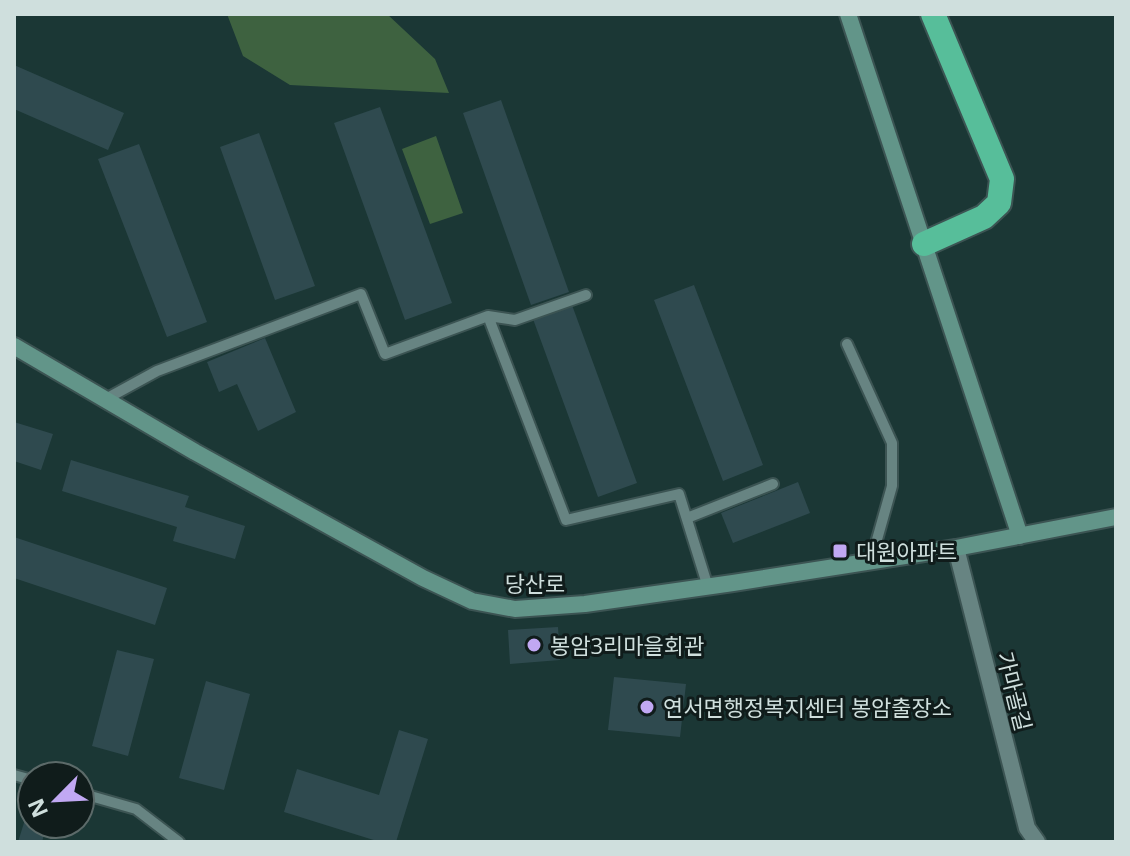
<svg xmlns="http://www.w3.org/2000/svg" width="1130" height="856" font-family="'Open Sans','Noto Sans KR',sans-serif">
	<rect width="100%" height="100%" fill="#1b3735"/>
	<path fill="#3e6240" d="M227 14H387L435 59 449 93 290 85 243 56Z
		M436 136 463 213 430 224 402 149Z"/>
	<path fill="#2f4a4f" d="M14 65 124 113 108 150 14 109Z
		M501 100 569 292 531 305 463 113Z
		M380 107 452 303 405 320 334 123Z
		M259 133 315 286 275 300 220 147Z
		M139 144 207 322 167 337 98 159Z
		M694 285 763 465 723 481 654 300Z
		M572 305 637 483 598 497 533 319Z
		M265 338 296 412 258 431 237 384 219 392 207 362Z
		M14 422 53 434 41 470 14 461Z
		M71 460 189 496 185 507 245 526 235 559 173 541 177 527 62 491Z
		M798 482 810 513 733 543 721 513Z
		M14 537 167 588 155 625 14 578Z
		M558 627 560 660 510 664 508 630Z
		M117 650 154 659 128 756 92 746Z
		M614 677 686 684 680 737 608 730Z
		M206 681 250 694 224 790 179 778Z
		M399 730 428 739 396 842H380L284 812 297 769 379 795Z
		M28 810 32 812V824H47L42 842H18Z"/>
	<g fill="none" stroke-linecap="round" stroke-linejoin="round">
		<g stroke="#3c5453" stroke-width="14">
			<path id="lane" d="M488 316 515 320 586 295
				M847 344 892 443V486L871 561
				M104 400 157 371 361 294 385 354 488 316 566 520 679 494 708 587
				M687 518 773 484
				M14 775 32 780
				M80 793 136 809 179 842"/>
		</g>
		<g stroke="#3c5453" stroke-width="20">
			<path id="street" d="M956 548 1027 828 1037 842"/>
		</g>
		<g stroke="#3c5453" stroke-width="20">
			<path id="secondary" d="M848 14 1020 536
				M14 346 195 452 423 578 472 601 515 609 585 604 733 583 956 548 1116 517"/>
		</g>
		<g stroke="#3c5453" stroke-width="28">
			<path id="highway" d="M924 244 984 217 999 203 1002 179 933 14"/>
		</g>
		<use href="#lane" stroke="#678482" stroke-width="10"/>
		<use href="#street" stroke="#678482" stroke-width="16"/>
		<use href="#secondary" stroke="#629589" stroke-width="16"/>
		<use href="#highway" stroke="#57be9a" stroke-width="24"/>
	</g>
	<g fill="#c1a8f3" stroke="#101c1b" stroke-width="3">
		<rect x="832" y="543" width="16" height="16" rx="4"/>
		<circle cx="534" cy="645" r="8"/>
		<circle cx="647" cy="707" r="8"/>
	</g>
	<g text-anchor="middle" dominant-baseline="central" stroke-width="6" stroke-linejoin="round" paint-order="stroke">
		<g font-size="22" fill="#cfdfdd" stroke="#101c1b" text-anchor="start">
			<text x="856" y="551">대원아파트</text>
			<text x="550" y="645">봉암3리마을회관</text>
			<text x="663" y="707">연서면행정복지센터 봉암출장소</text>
		</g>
		<g font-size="22" fill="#cfdfdd" stroke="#101c1b">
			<text x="535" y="583">당산로</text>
			<text transform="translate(1015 691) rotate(76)">가마골길</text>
		</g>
	</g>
	<rect width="1130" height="856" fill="none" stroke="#cfdfdd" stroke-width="32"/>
	<g transform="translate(56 800) rotate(246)"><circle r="38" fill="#101c1b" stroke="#5c6a69" stroke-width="2"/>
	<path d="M0-6L14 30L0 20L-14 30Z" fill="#c1a8f3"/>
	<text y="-12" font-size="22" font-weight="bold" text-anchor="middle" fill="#cfdfdd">N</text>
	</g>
</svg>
